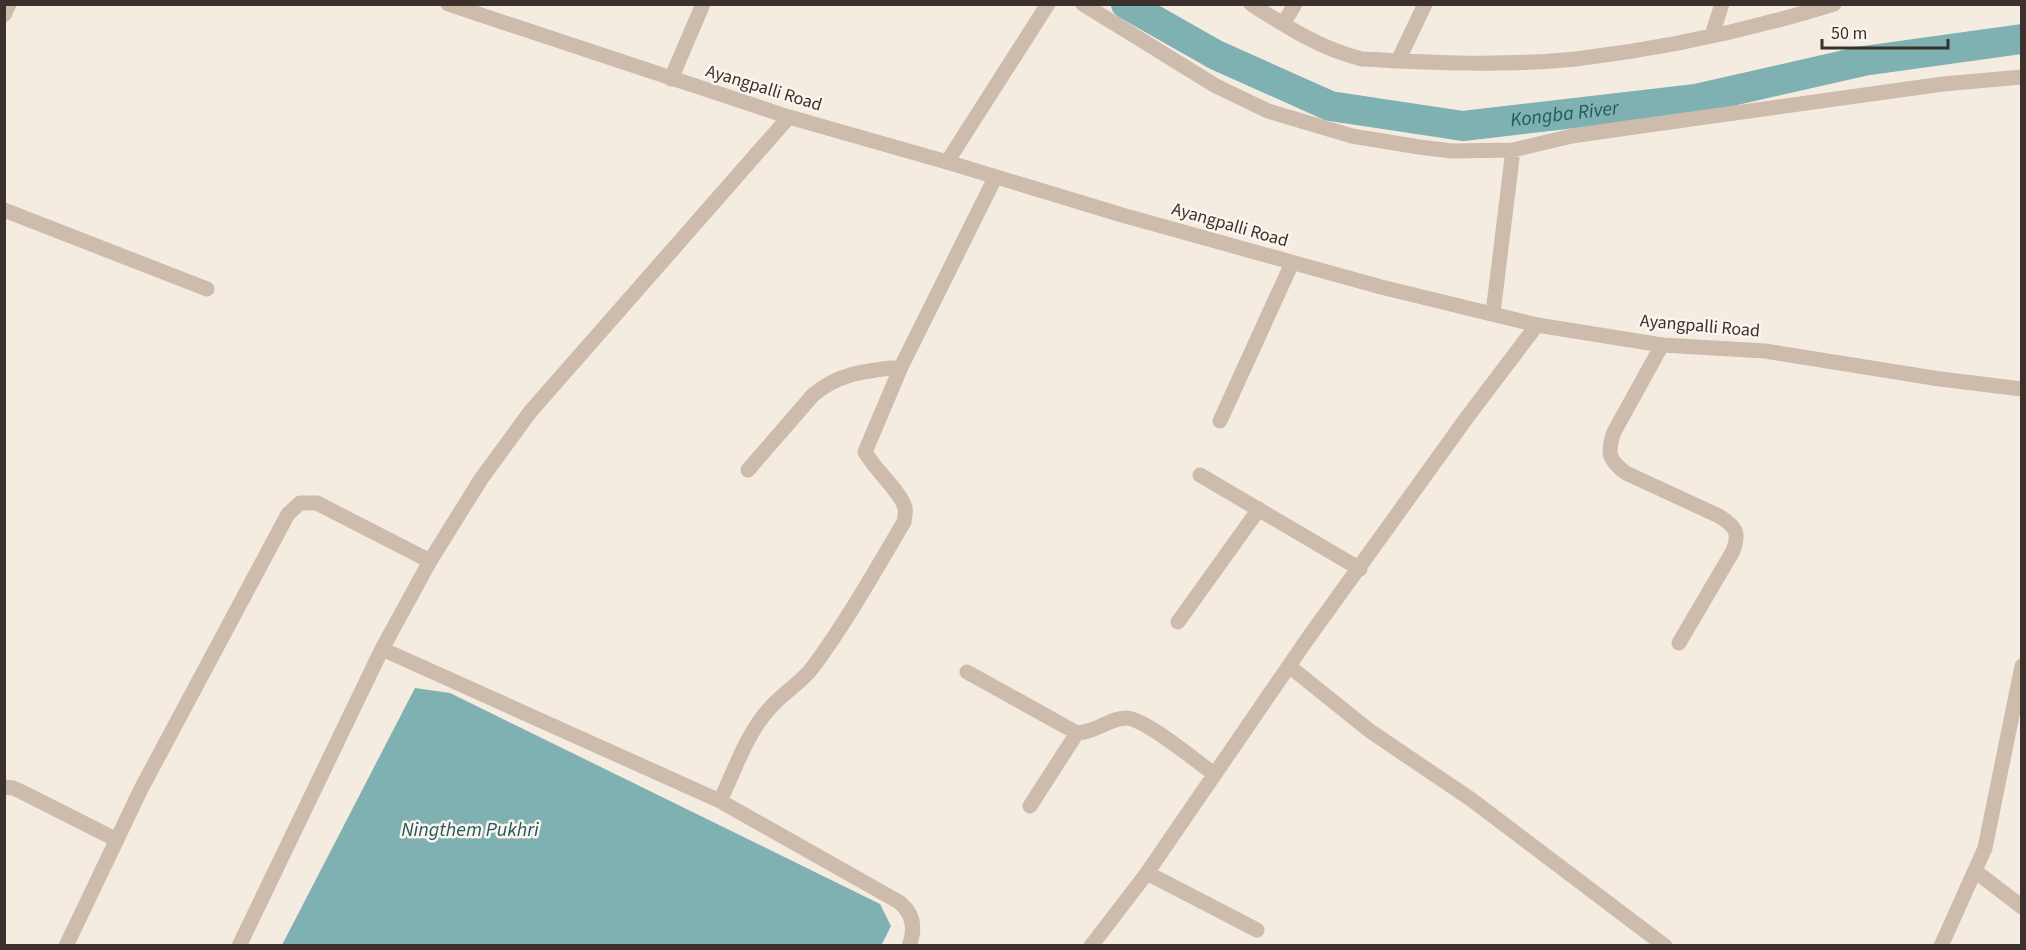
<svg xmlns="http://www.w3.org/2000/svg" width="2026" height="950" font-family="'Source Sans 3',sans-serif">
	<rect width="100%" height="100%" fill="#f4ebe1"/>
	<path fill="#7fb0b2" d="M415 688 450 693 880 904 891 926 881 946 282 945Z"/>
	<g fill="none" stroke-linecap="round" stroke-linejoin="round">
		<path stroke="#7fb0b2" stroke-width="30" id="s1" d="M1126 4 1216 55 1330 106 1463 126 1696 99 1863 61 2022 39"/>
		<path stroke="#cdbbac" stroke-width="15" d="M1083 4 1216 86 1268 111 1352 136 1419 147 1452 151 1513 150 1572 136 1620 129 1943 84 2022 77
			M1251 4C1287 27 1321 49 1362 59 1433 63 1505 66 1576 59 1661 49 1753 29 1834 4
			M4 15 9 4
			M1283 24 1295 4
			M1712 35 1722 4
			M1398 61 1425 4
			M671 79 703 4
			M947 162 1048 4
			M4 210 207 289
			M1493 313 1513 150
			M1662 345 1614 432C1607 452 1608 460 1626 473L1719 516C1736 527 1740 532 1733 551L1679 643
			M1220 421 1292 263
			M748 470 813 395C840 372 867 371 901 367
			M1200 475 1360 569
			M1178 622 1259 509
			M382 649 720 801 899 902C913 913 916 928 909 946
			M1289 666 1370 731 1472 800 1665 946
			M967 672 1077 733C1098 732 1109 718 1126 718 1145 718 1197 762 1214 774
			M4 787 13 788 22 792 117 840
			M720 801C735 770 746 734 770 708 783 693 801 683 813 667 847 621 875 571 904 522 905 517 906 512 905 508 902 493 874 469 865 452L901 367 995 178
			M1030 806 1077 733
			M1975 871 2022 907
			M1147 873 1257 930
			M66 946 141 789 288 514 300 503H317L430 561
			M239 946 382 649 430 561 481 479 530 412 789 117
			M1091 946 1147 873 1306 641 1468 416 1537 325"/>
		<path stroke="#cdbbac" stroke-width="15" d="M448 4 789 117 947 162 1122 215 1381 287 1537 325 1662 345 1765 351 1940 379 2022 389
			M1941 946 1985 848 2022 666"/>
	</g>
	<g text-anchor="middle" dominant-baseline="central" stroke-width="5" stroke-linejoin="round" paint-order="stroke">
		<g font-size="18" fill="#3b302b" stroke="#fbf5ee">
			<text transform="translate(764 88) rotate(17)">Ayangpalli Road</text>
			<text transform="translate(1230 225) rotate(16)">Ayangpalli Road</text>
			<text transform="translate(1700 326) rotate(5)">Ayangpalli Road</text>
		</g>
		<g font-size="20" font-style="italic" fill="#1f5a5e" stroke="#fbf5ee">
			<text stroke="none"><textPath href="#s1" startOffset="465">Kongba River</textPath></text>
			<text x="470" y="830">Ningthem Pukhri</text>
		</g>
	</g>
	<rect width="2026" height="950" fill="none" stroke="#3b302b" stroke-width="12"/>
	<path d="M1822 39v9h126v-9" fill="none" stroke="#3b302b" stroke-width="3"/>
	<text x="1831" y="39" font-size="18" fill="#3b302b" stroke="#fbf5ee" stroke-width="4.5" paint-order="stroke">50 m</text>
</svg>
